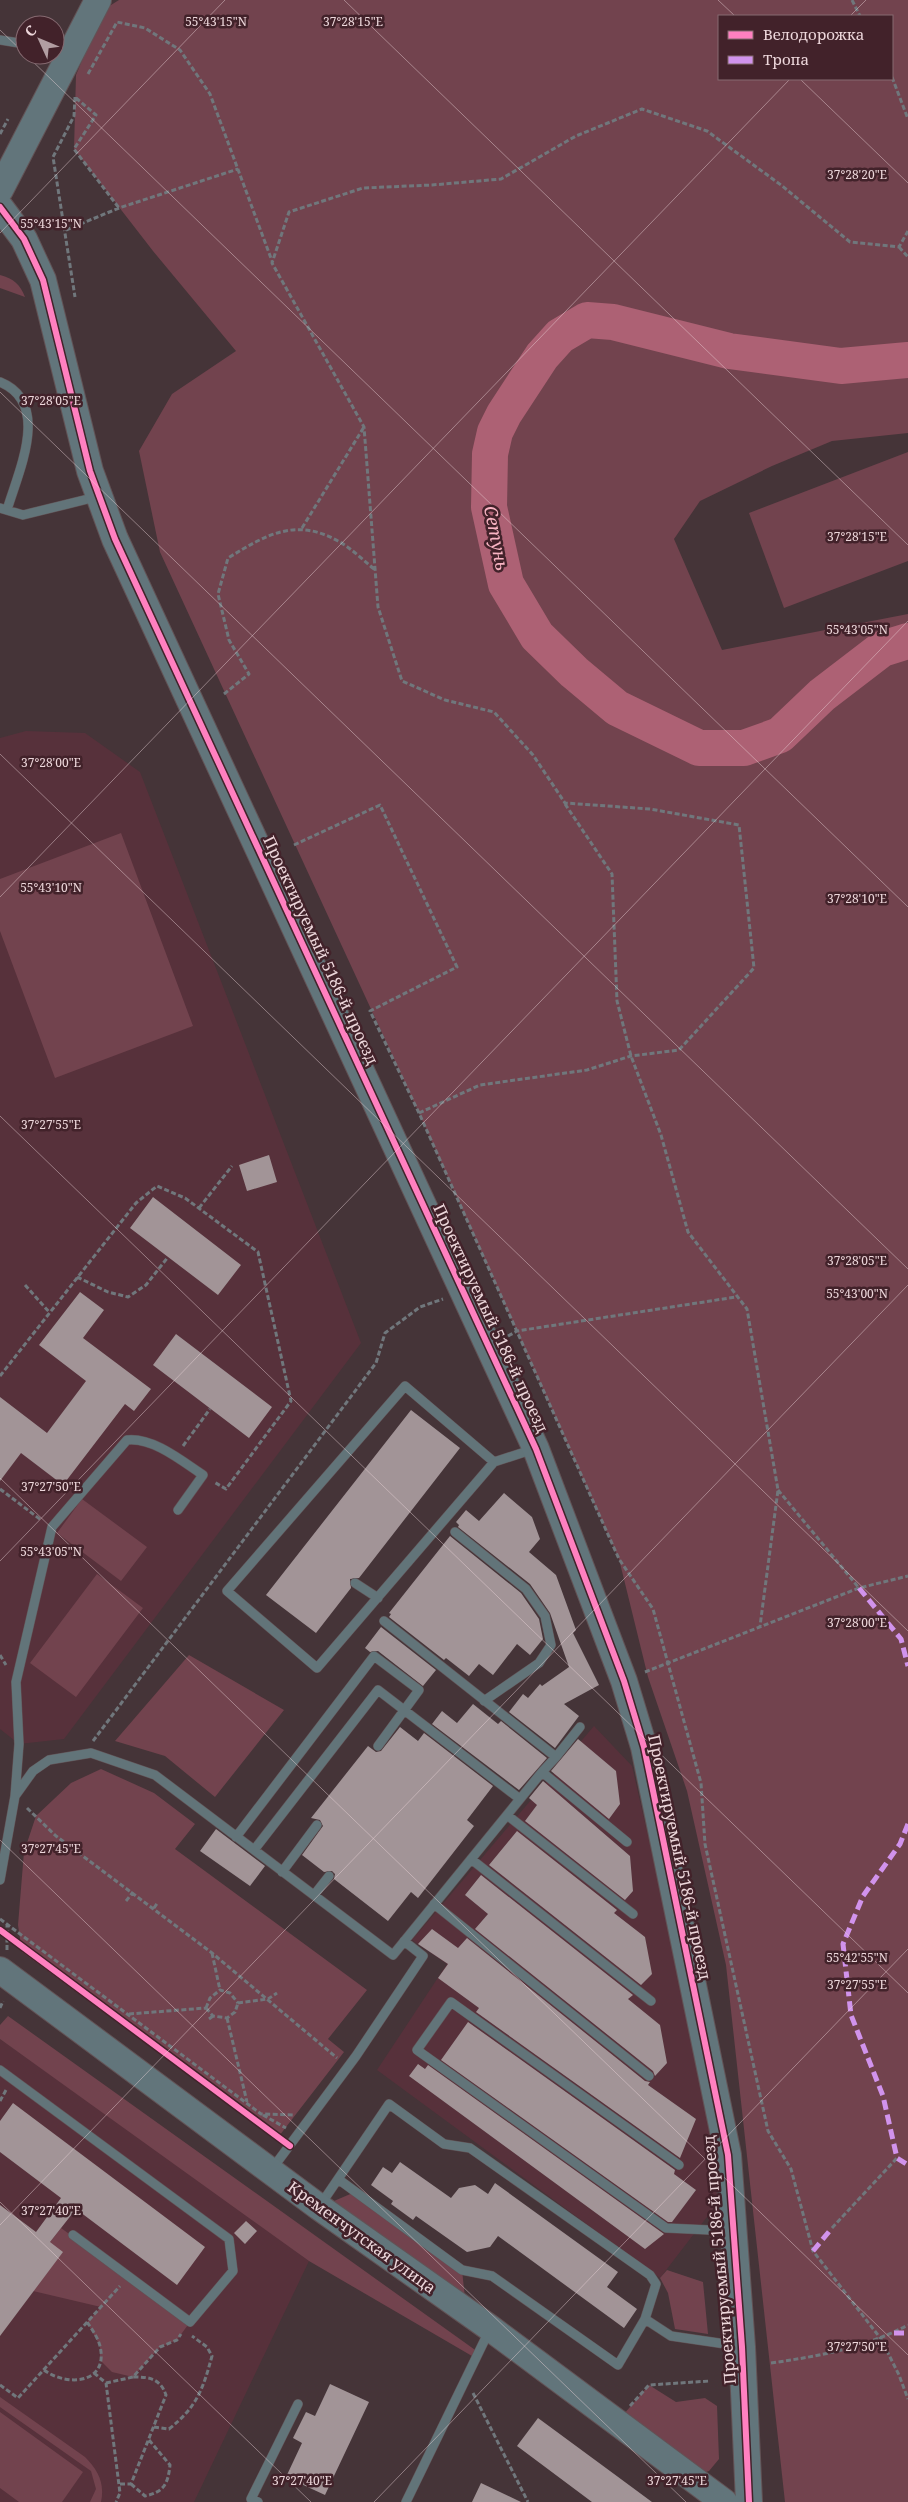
<svg xmlns="http://www.w3.org/2000/svg" width="908" height="2502" font-family="'Noto Serif',serif">
	<rect width="100%" height="100%" fill="#453438"/>
	<path fill="#57313b" d="M26 731 85 733 140 772 361 1343 64 1739 19 1744 0 1729V738Z
		M594 1726 632 1766 713 2121 720 2200 660 2278 377 2070 447 1964 412 1940Z
		M0 2039 220 2194 309 2261 194 2502H0Z"/>
	<path fill="#72434e" fill-rule="evenodd" d="M119 0H908V433L832 441 772 466 700 501 674 539 722 650 908 614V2502H785L726 1965 687 1791 648 1677 619 1559 419 1113 160 552 139 451 172 394 236 351 153 251 74 149 76 75 103 10ZM719 16H892V79H719Z
		M0 275C14 279 20 284 25 297L0 288Z
		M908 452V561L784 608 749 513Z
		M121 833 193 1026 55 1078 0 931V879Z
		M82 1499 147 1547 121 1581 57 1533Z
		M97 1574 143 1608 76 1697 30 1663Z
		M189 1655 284 1710 215 1797 165 1756 115 1741Z
		M101 1769 154 1793 195 1824 175 1849 367 1990 328 2039 344 2052 276 2140 22 1952 18 1925 24 1852 36 1816 71 1783Z
		M8 2016 478 2352 472 2356 309 2261 0 2039V2025Z
		M355 2192 462 2270 465 2298 334 2201Z
		M61 2228 190 2322 177 2340 160 2347 133 2377 112 2372 100 2360V2346L87 2322 101 2307 33 2291 50 2242Z
		M667 2270 703 2282 708 2334 675 2329 668 2293 660 2278Z
		M649 2385 676 2402 705 2398 717 2406 719 2459 709 2471 692 2477 617 2422Z
		M0 2397 85 2457C98 2470 105 2483 101 2502H90L96 2489 91 2471 0 2407Z
		M0 2412 83 2472 62 2502H19L0 2488Z"/>
	<g fill="none" stroke-linecap="round" stroke-linejoin="round">
		<path stroke="#ad6174" stroke-width="36" d="M908 360 841 366 729 351 613 322 587 320 560 336 542 356 504 414 495 432 490 454 489 507 506 584 537 636 574 672 617 708 699 748H744L780 735 822 695 882 649 908 641"/>
	</g>
	<path fill="#a29497" d="M269 1155 277 1182 247 1191 239 1165Z
		M153 1197 241 1265 218 1295 130 1228Z
		M80 1292 104 1310 83 1338 151 1389 134 1411 125 1404 63 1485 21 1453 0 1481V1397L47 1433 86 1381 39 1345Z
		M176 1334 272 1407 249 1438 153 1365Z
		M411 1410 460 1448 359 1578 350 1579 351 1588 316 1633 266 1595Z
		M504 1493 532 1517 540 1539 529 1552 556 1575 576 1630 573 1633 599 1685 564 1704 579 1716 555 1748 509 1712 523 1694 528 1698 540 1684 542 1686 569 1667 550 1613 530 1584 458 1527 459 1525 456 1522 466 1510 479 1521Z
		M450 1536 521 1593 539 1619 543 1639 530 1655 517 1644 493 1675 479 1664 469 1676 446 1658 444 1660 389 1617 391 1614 389 1613Z
		M381 1627 436 1670 423 1686 378 1651 370 1652 365 1648Z
		M473 1704 498 1724 501 1721 547 1758 519 1790 432 1724 442 1711 457 1723Z
		M400 1727 418 1741 424 1733 493 1786 467 1820 474 1826 418 1898 411 1892 388 1921 334 1879 335 1874 332 1871 324 1872 302 1855 323 1826 320 1820 311 1818 368 1746 376 1752 381 1751Z
		M578 1739 616 1771 620 1804 609 1819 551 1771Z
		M543 1781 630 1856 633 1891 625 1900 525 1821 537 1805 529 1798Z
		M216 1829 265 1866 250 1886 200 1851Z
		M517 1831 617 1910 614 1913 645 1937 652 1974 641 1985 489 1865Z
		M481 1875 633 1995 628 1999 660 2025 667 2063 655 2076 653 2071 475 1929 488 1914 465 1895Z
		M432 1929 458 1948 467 1938 645 2081 650 2082 648 2085 696 2119 680 2158 476 2012 479 2008 438 1978 448 1964 418 1944Z
		M468 2022 675 2170 674 2174 696 2190 672 2222H668L441 2060Z
		M418 2064 425 2069 428 2065 664 2234 645 2249 409 2076Z
		M13 2103 205 2247 177 2285 76 2209 50 2242 63 2252 0 2336V2205L36 2232 61 2198 0 2152V2121Z
		M400 2162 451 2198 459 2188 475 2185 488 2194 495 2183 618 2272 607 2287 637 2309 624 2328 498 2236 490 2247 467 2252 416 2216 413 2220 391 2204 393 2201 371 2185 383 2167 392 2173Z
		M246 2221 257 2231 245 2244 234 2233Z
		M330 2384 369 2402 325 2495 286 2477 302 2443 293 2438 306 2412 315 2416Z
		M538 2418 610 2471 652 2502H592L517 2446Z
		M481 2483 521 2502H472Z"/>
	<g fill="none" stroke-linecap="round" stroke-linejoin="round">
		<g stroke="#625356" stroke-width="10">
			<path id="lane" d="M0 40 25 44
				M0 382C52 403 18 472 7 510
				M0 508 23 515 96 497
				M494 1462 317 1668 227 1591 405 1386 494 1462 534 1449
				M455 1532 526 1589 545 1616 551 1645 539 1663 484 1701
				M355 1583 378 1598
				M384 1621 556 1757 542 1772 627 1842
				M556 1757 580 1727
				M15 1796 19 1744 16 1682 52 1527 127 1440C153 1437 182 1461 203 1475L178 1510
				M520 1799 542 1772
				M507 1815 633 1914
				M236 1837 374 1656 419 1690 378 1746
				M471 1859 651 2001
				M282 1872 317 1825
				M0 1880 15 1796 33 1771 49 1760 91 1753 155 1775 393 1955 520 1799 378 1690 254 1850
				M314 1895 329 1876
				M434 1904 649 2076
				M0 2070 229 2239 233 2271 190 2322 73 2235
				M679 2165 451 2002 417 2050 666 2228 732 2231
				M272 2169 356 2056 423 1956 404 1941
				M338 2179 389 2104 444 2144 470 2148 650 2275 656 2284 645 2319
				M321 2204 338 2179 462 2270 492 2276 618 2365 645 2319 671 2336 739 2346
				M258 2502 251 2499 298 2404
				M406 2502 490 2329"/>
		</g>
		<g stroke="#625356" stroke-width="28">
			<path id="secondary" d="M0 190 98 0
				M0 207 24 239 43 280 90 471 115 539 536 1449 624 1681 644 1747 728 2155 742 2347 749 2502
				M0 1970 319 2207 490 2328 724 2502"/>
		</g>
		<path stroke="#70777c" stroke-width="3" stroke-dasharray="5 2.5" stroke-linecap="butt" d="M852 0 860 16
			M88 74 117 22 145 28 180 50 210 94 272 261
			M892 77 908 119
			M75 97 74 116 53 157 75 297
			M76 98 96 115 74 149 119 208
			M0 134 8 119
			M66 230 119 208 238 169
			M899 247 908 257
			M302 528 364 427
			M224 694 249 674 229 640 218 594 228 558C266 535 295 517 338 541 351 548 363 560 374 569
			M565 804 612 874 617 1001 631 1056 661 1135 688 1232 747 1309 778 1490 760 1626
			M294 845 380 805 457 967 370 1011 419 1113 619 1559 653 1609 701 1783 705 1844 768 2131 791 2169 813 2251 881 2339 899 2375 908 2399
			M419 1113 480 1085 587 1070 631 1056 679 1050 754 968 739 825 650 809 565 803 533 755 494 712 445 700 402 681 378 607 364 427 272 263 289 212 363 188 432 185 501 179 576 136 642 109 707 131 781 185 850 242 899 247 908 231
			M199 1208 232 1166
			M77 1277 108 1292 128 1297 146 1285 168 1257
			M25 1285 50 1313
			M508 1336 517 1331 736 1297
			M0 1376 136 1203 157 1186 185 1198 258 1252 291 1401 226 1489 214 1482
			M183 1446 210 1409
			M0 1489 41 1520
			M778 1490 859 1588
			M0 1655 6 1665
			M645 1672 859 1588 908 1576
			M93 1741 376 1363 385 1333 420 1307 443 1299
			M27 1808 56 1836 212 1953 337 2058
			M126 1901 133 1892
			M154 1908 158 1902
			M0 1919 261 2114 295 2115
			M7 1950V1925
			M212 1953 220 1990
			M238 2003 268 1999 277 1993
			M0 2008 3 2001
			M206 2008 210 1998 220 1990 230 1993 238 2003
			M206 2008 213 2016 227 2018 235 2012 238 2003
			M129 2014 206 2008
			M227 2018 247 2102
			M209 2019 213 2016
			M0 2101 6 2090
			M263 2115 286 2128
			M832 2228 897 2158
			M771 2363C820 2356 864 2348 908 2325
			M44 2370C67 2387 109 2384 100 2346 98 2338 92 2329 87 2322
			M94 2373 106 2383 120 2493 116 2502
			M106 2383 133 2377 160 2347 177 2340 181 2334
			M0 2385 18 2398 120 2286
			M473 2393 528 2502
			M630 2406 649 2385 710 2381
			M154 2427 169 2429C197 2407 203 2389 212 2356L207 2347 192 2336
			M120 2484H131L166 2395C160 2378 149 2377 133 2377
			M131 2484 145 2496C164 2492 168 2484 170 2465L149 2440"/>
		<use href="#lane" stroke="#627479" stroke-width="9"/>
		<use href="#secondary" stroke="#62757b" stroke-width="26"/>
		<path stroke="#d193ec" stroke-width="5" stroke-dasharray="10 5" stroke-linecap="butt" d="M859 1588 901 1639 908 1666
			M908 1824 900 1844 863 1896 843 1944 851 2015 883 2096 897 2158 908 2165
			M813 2251 832 2228
			M894 2333H908"/>
		<g stroke="#42222a" stroke-width="9">
			<path id="cycleway" d="M0 207 24 239 43 280 90 471 115 539 536 1449 624 1681 644 1747 728 2155 742 2347 749 2502
				M0 1930 290 2146"/>
		</g>
		<use href="#cycleway" stroke="#ff80c0" stroke-width="6"/>
	</g>
	<path fill="none" stroke="#edd7db" stroke-width="1" stroke-opacity="0.45" d="M344 0 908 545M718 0 735 16M850 16 866 0M0 30 25 54M26 55 908 907M800 79 908 183M0 233 225 0M0 392 908 1269M0 754 908 1631M0 897 790 79M0 1116 908 1993M0 1478 908 2355M0 1561 908 621M0 1840 686 2502M0 2202 311 2502M0 2225 908 1285M374 2502 908 1949"/>
	<g text-anchor="middle" dominant-baseline="central" stroke-width="5" stroke-linejoin="round" paint-order="stroke">
		<g font-size="16" fill="#edd7db" stroke="#42222a">
			<text transform="translate(321 950) rotate(65)">Проектируемый 5186-й проезд</text>
			<text transform="translate(491 1318) rotate(65)">Проектируемый 5186-й проезд</text>
			<text transform="translate(680 1857) rotate(78)">Проектируемый 5186-й проезд</text>
			<text transform="translate(362 2237) rotate(36)">Кременчугская улица</text>
			<text transform="translate(719 2260) rotate(-95)">Проектируемый 5186-й проезд</text>
		</g>
		<g font-size="18" font-style="italic" fill="#f9b4c3" stroke="#42222a">
			<text transform="translate(497 538) rotate(79)">Сетунь</text>
		</g>
	</g>
	<g font-size="12" text-anchor="middle" fill="#edd7db" stroke="#42222a" stroke-width="5" stroke-linejoin="round" paint-order="stroke">
		<text x="353" y="26">37°28'15"E</text>
		<text x="216" y="26">55°43'15"N</text>
		<text x="857" y="179">37°28'20"E</text>
		<text x="51" y="228">55°43'15"N</text>
		<text x="51" y="405">37°28'05"E</text>
		<text x="857" y="541">37°28'15"E</text>
		<text x="857" y="634">55°43'05"N</text>
		<text x="51" y="767">37°28'00"E</text>
		<text x="51" y="892">55°43'10"N</text>
		<text x="857" y="903">37°28'10"E</text>
		<text x="51" y="1129">37°27'55"E</text>
		<text x="857" y="1265">37°28'05"E</text>
		<text x="857" y="1298">55°43'00"N</text>
		<text x="51" y="1491">37°27'50"E</text>
		<text x="51" y="1556">55°43'05"N</text>
		<text x="857" y="1627">37°28'00"E</text>
		<text x="51" y="1853">37°27'45"E</text>
		<text x="857" y="1962">55°42'55"N</text>
		<text x="857" y="1989">37°27'55"E</text>
		<text x="51" y="2215">37°27'40"E</text>
		<text x="857" y="2351">37°27'50"E</text>
		<text x="302" y="2485">37°27'40"E</text>
		<text x="677" y="2485">37°27'45"E</text>
	</g>
	<rect x="718" y="15" width="175" height="65" fill="#42222a" stroke="#866a71"/>
	<rect x="728" y="31" width="25" height="8" fill="#ff80c0" stroke="#866a71"/>
	<text x="763" y="40" font-size="15" fill="#edd7db">Велодорожка</text>
	<rect x="728" y="56" width="25" height="8" fill="#d193ec" stroke="#866a71"/>
	<text x="763" y="65" font-size="15" fill="#edd7db">Тропа</text>
	<g transform="translate(40 40) rotate(314)"><circle r="24" fill="#42222a" stroke="#866a71"/>
	<path d="M0-4L9 19L0 12L-9 19Z" fill="#b29ea2"/>
	<text y="-8" font-size="14" font-weight="bold" text-anchor="middle" fill="#edd7db">С</text>
	</g>
</svg>
